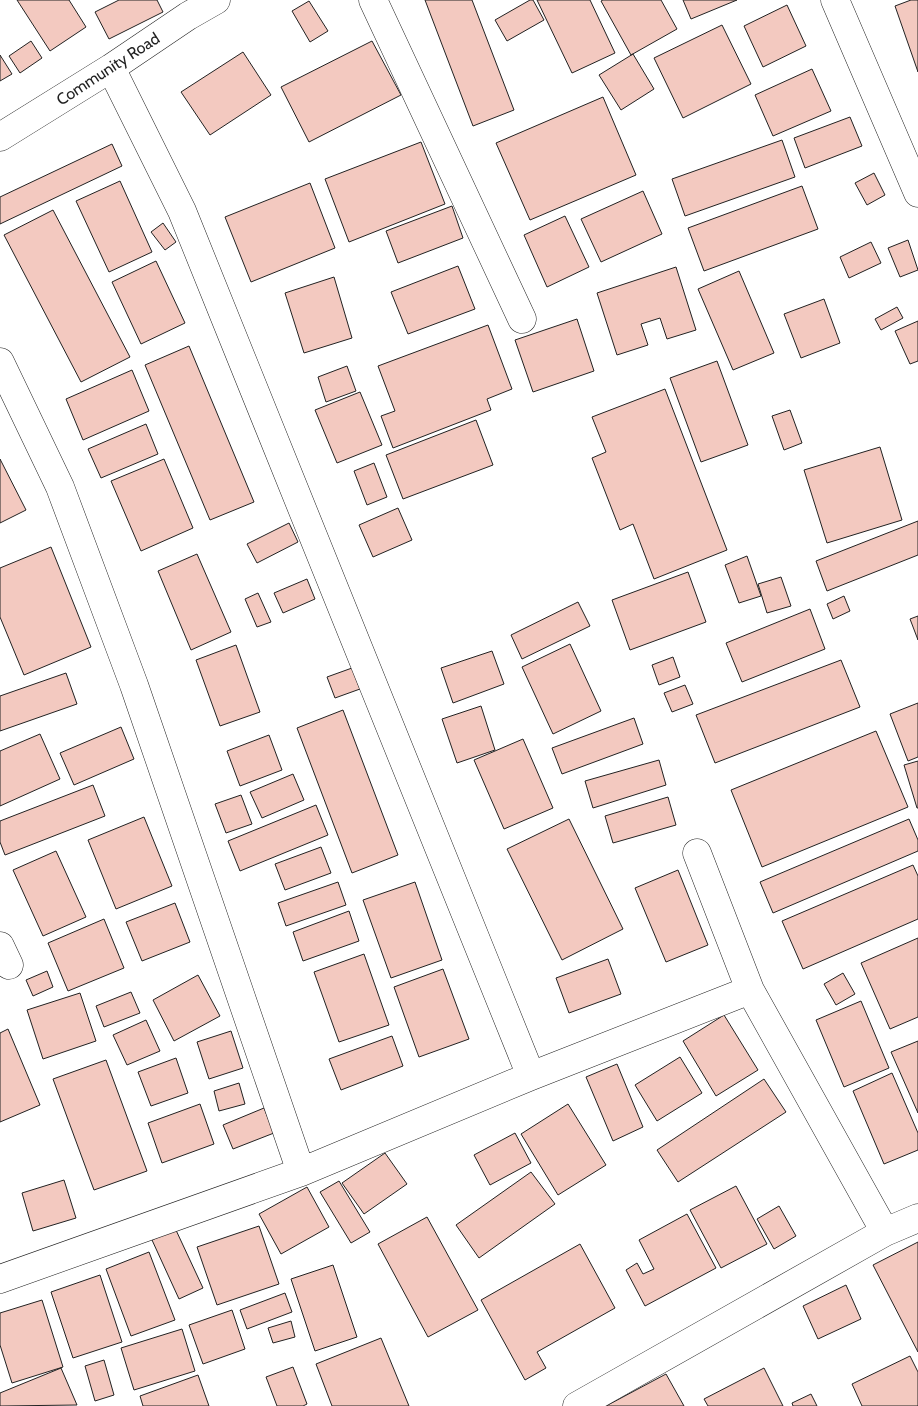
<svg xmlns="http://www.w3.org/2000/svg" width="918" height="1406" font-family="Cabin,sans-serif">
	<rect width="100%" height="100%" fill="#fff"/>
	<path fill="#f3c9c0" stroke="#222" d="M17 0H69L86 27 50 51Z
		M119 0H157L163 12 109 39 95 12Z
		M425 0H472L514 110 473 126Z
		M530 0H533L544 20 507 41 495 20Z
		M537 0H590L615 53 572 73Z
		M603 0H661L677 29 631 55 601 1Z
		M683 0H737L691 19Z
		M911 0H918V72L895 6Z
		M309 1 328 31 310 42 292 11Z
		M787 5 806 46 763 67 744 26Z
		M722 25 751 84 683 118 654 58Z
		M31 41 42 58 20 73 9 56Z
		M372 41 401 95 309 142 281 87Z
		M243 52 271 95 210 135 181 92Z
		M633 54 654 89 621 110 599 75Z
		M0 55 12 74 0 81Z
		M812 69 831 111 773 136 755 95Z
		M603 97 636 175 530 220 496 143Z
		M850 117 862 146 805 168 794 138Z
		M782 140 795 177 685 216 672 179Z
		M421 142 445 204 349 242 325 179Z
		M112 144 122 166 0 224V197Z
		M874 173 885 195 867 205 855 183Z
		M120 181 152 252 109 272 76 201Z
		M310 183 335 248 251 282 225 217Z
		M802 186 818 229 704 271 688 228Z
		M643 191 662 234 601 262 581 219Z
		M452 206 463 238 398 263 386 231Z
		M53 210 130 357 81 382 4 235Z
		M565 216 589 267 547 287 524 235Z
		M163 223 176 242 165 250 151 232Z
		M908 240 918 270 900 277 888 248Z
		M871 242 881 263 849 278 840 257Z
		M156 261 185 323 141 344 112 282Z
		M458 266 475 309 408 334 391 292Z
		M676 267 696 330 667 339 660 318 641 324 648 345 617 355 597 293Z
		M739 271 774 353 733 370 698 289Z
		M334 277 352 338 304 353 285 293Z
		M824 299 840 343 801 358 784 314Z
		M897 307 903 318 881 330 875 319Z
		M577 319 594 371 533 392 515 340Z
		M918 321V361L910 364 895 331Z
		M488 325 512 389 487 399 491 410 393 448 381 416 395 411 378 366Z
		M189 346 254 502 210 520 145 365Z
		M717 361 748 445 701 462 670 378Z
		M347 366 356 391 326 402 318 377Z
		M132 370 149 411 83 440 66 399Z
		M665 389 727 550 654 579 633 524 620 530 592 458 606 452 592 417Z
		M360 392 382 445 337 463 315 410Z
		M790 410 802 443 784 450 772 416Z
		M476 420 493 465 403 499 386 455Z
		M146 424 158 454 101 478 88 449Z
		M880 447 902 520 827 543 804 470Z
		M0 459 26 510 0 523Z
		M164 459 193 528 141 551 111 481Z
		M374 463 387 497 367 505 354 471Z
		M398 508 412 540 373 557 359 525Z
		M918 521V555L827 591 816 561Z
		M289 523 298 542 257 563 247 544Z
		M51 547 91 647 24 675 0 617V568Z
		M197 554 231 632 191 650 158 571Z
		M747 556 761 596 739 603 725 565Z
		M688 572 706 622 630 650 612 600Z
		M781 577 791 606 767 613 758 584Z
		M307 579 315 599 283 613 274 593Z
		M258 593 271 622 257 627 245 599Z
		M844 596 850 611 833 619 827 604Z
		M578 602 590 626 522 659 511 635Z
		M810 609 825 649 742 682 726 643Z
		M918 616V640L910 619Z
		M570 644 601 711 553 734 522 667Z
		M236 645 260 712 220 726 196 660Z
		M492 651 504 684 453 703 441 668Z
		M673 657 680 677 659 685 652 665Z
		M841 660 860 707 715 763 696 715Z
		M352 668 360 689 335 698 327 677Z
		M66 673 77 704 0 731V696Z
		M685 685 693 704 672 712 664 693Z
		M918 703V757L908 761 890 714Z
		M481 706 495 750 457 763 442 719Z
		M343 710 398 855 352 873 297 728Z
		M634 718 643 744 562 774 552 748Z
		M121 727 134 759 74 785 60 753Z
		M876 731 908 807 762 867 731 790Z
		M40 734 60 779 0 806V751Z
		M269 735 282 770 240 786 227 751Z
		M523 739 553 808 504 829 474 760Z
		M659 760 666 785 593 808 585 781Z
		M918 761V808H917L904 765Z
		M293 774 304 800 262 818 250 792Z
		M93 785 105 816 5 855 0 842V821Z
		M241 795 252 824 226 833 215 804Z
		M668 797 676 825 613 843 605 816Z
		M316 805 328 835 240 871 228 841Z
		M144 817 172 886 116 909 88 840Z
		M569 819 623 929 562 960 507 849Z
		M909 819 918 840V851L773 913 760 882Z
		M321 847 331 873 285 890 275 864Z
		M56 851 86 917 43 936 13 870Z
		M913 865 918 876V919L803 969 782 921Z
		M678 870 708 945 666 962 635 888Z
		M338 882 346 905 286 926 278 903Z
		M415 882 442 960 391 978 363 900Z
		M175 903 190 942 142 961 126 922Z
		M349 911 359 941 303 961 293 932Z
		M104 919 124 968 68 991 48 943Z
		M918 938V1017L890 1029 861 963Z
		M364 954 389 1025 339 1042 314 972Z
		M608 959 621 994 569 1013 556 978Z
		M443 969 469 1039 419 1057 394 987Z
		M47 971 53 987 33 996 26 980Z
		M843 973 855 994 836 1005 824 984Z
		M198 975 220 1016 174 1041 153 1000Z
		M131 992 140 1013 104 1027 96 1006Z
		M80 993 96 1041 43 1059 27 1010Z
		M861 1001 889 1068 844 1087 816 1020Z
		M724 1015 758 1070 716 1096 683 1041Z
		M146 1020 160 1051 127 1065 113 1035Z
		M8 1029 40 1105 0 1122V1033Z
		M231 1031 243 1068 209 1079 197 1042Z
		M392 1036 403 1066 341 1090 329 1059Z
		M918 1041V1113L891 1052Z
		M680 1057 702 1093 657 1121 635 1085Z
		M176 1058 188 1093 151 1106 138 1072Z
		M106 1060 147 1171 94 1190 53 1079Z
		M617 1064 643 1127 613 1141 586 1077Z
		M892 1073 918 1133V1150L884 1164 853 1091Z
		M764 1079 786 1112 678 1182 657 1150Z
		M239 1083 245 1104 219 1111 214 1091Z
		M200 1104 214 1144 162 1163 148 1123Z
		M568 1104 606 1165 558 1195 521 1134Z
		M264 1108 274 1133 233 1149 223 1125Z
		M515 1133 531 1163 490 1185 474 1155Z
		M385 1153 407 1184 364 1214 342 1183Z
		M531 1172 555 1204 479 1258 456 1225Z
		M64 1180 76 1218 33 1231 22 1193Z
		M339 1181 370 1232 351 1243 320 1192Z
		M736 1186 767 1244 721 1268 690 1210Z
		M307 1187 329 1227 281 1254 259 1214Z
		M779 1206 796 1236 774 1249 757 1219Z
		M687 1214 716 1268 645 1306 626 1270 637 1263 643 1274 654 1269 639 1240Z
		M427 1217 478 1310 428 1337 378 1244Z
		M259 1226 279 1284 217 1305 197 1247Z
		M175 1228 203 1288 179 1299 152 1240Z
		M918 1242V1352L873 1265Z
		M580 1244 615 1308 537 1352 546 1368 525 1380 481 1300Z
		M149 1252 175 1320 131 1336 106 1269Z
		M333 1265 357 1337 315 1351 291 1279Z
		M100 1275 122 1342 73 1358 51 1292Z
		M846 1285 861 1319 818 1339 803 1306Z
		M285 1293 292 1312 247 1329 240 1310Z
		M42 1300 63 1367 12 1383 0 1345V1313Z
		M232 1310 245 1349 203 1364 189 1325Z
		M291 1321 295 1337 273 1343 268 1328Z
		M182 1329 195 1371 134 1390 121 1348Z
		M381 1338 409 1406H332L316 1364Z
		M910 1356 918 1372V1406H862L852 1384Z
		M104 1360 114 1395 95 1401 85 1366Z
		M293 1367 307 1404 303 1406H277L266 1377Z
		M61 1368 77 1405 0 1406V1393Z
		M764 1368 783 1406H708L704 1399Z
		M666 1374 684 1406H606Z
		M198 1375 209 1406H143L140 1396Z
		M811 1394 817 1406H793L792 1403Z"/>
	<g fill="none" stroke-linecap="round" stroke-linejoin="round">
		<g stroke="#222" stroke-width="29">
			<path id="minor" d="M373 0 522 319
				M835 0 918 193
				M111 68 182 211 531 1076
				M0 137 111 68 188 16 216 0
				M0 362 60 487 134 685 301 1172
				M697 853 750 990 885 1232
				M0 946 9 965
				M0 1279 301 1172 531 1076 750 990
				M577 1406 885 1232 918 1218"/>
		</g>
		<use href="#minor" stroke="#fff" stroke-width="28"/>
	</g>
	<g text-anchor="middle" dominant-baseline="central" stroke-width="4" stroke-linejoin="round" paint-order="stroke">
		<g font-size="16" fill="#222" stroke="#fff">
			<text transform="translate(108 69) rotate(-33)">Community Road</text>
		</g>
	</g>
</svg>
